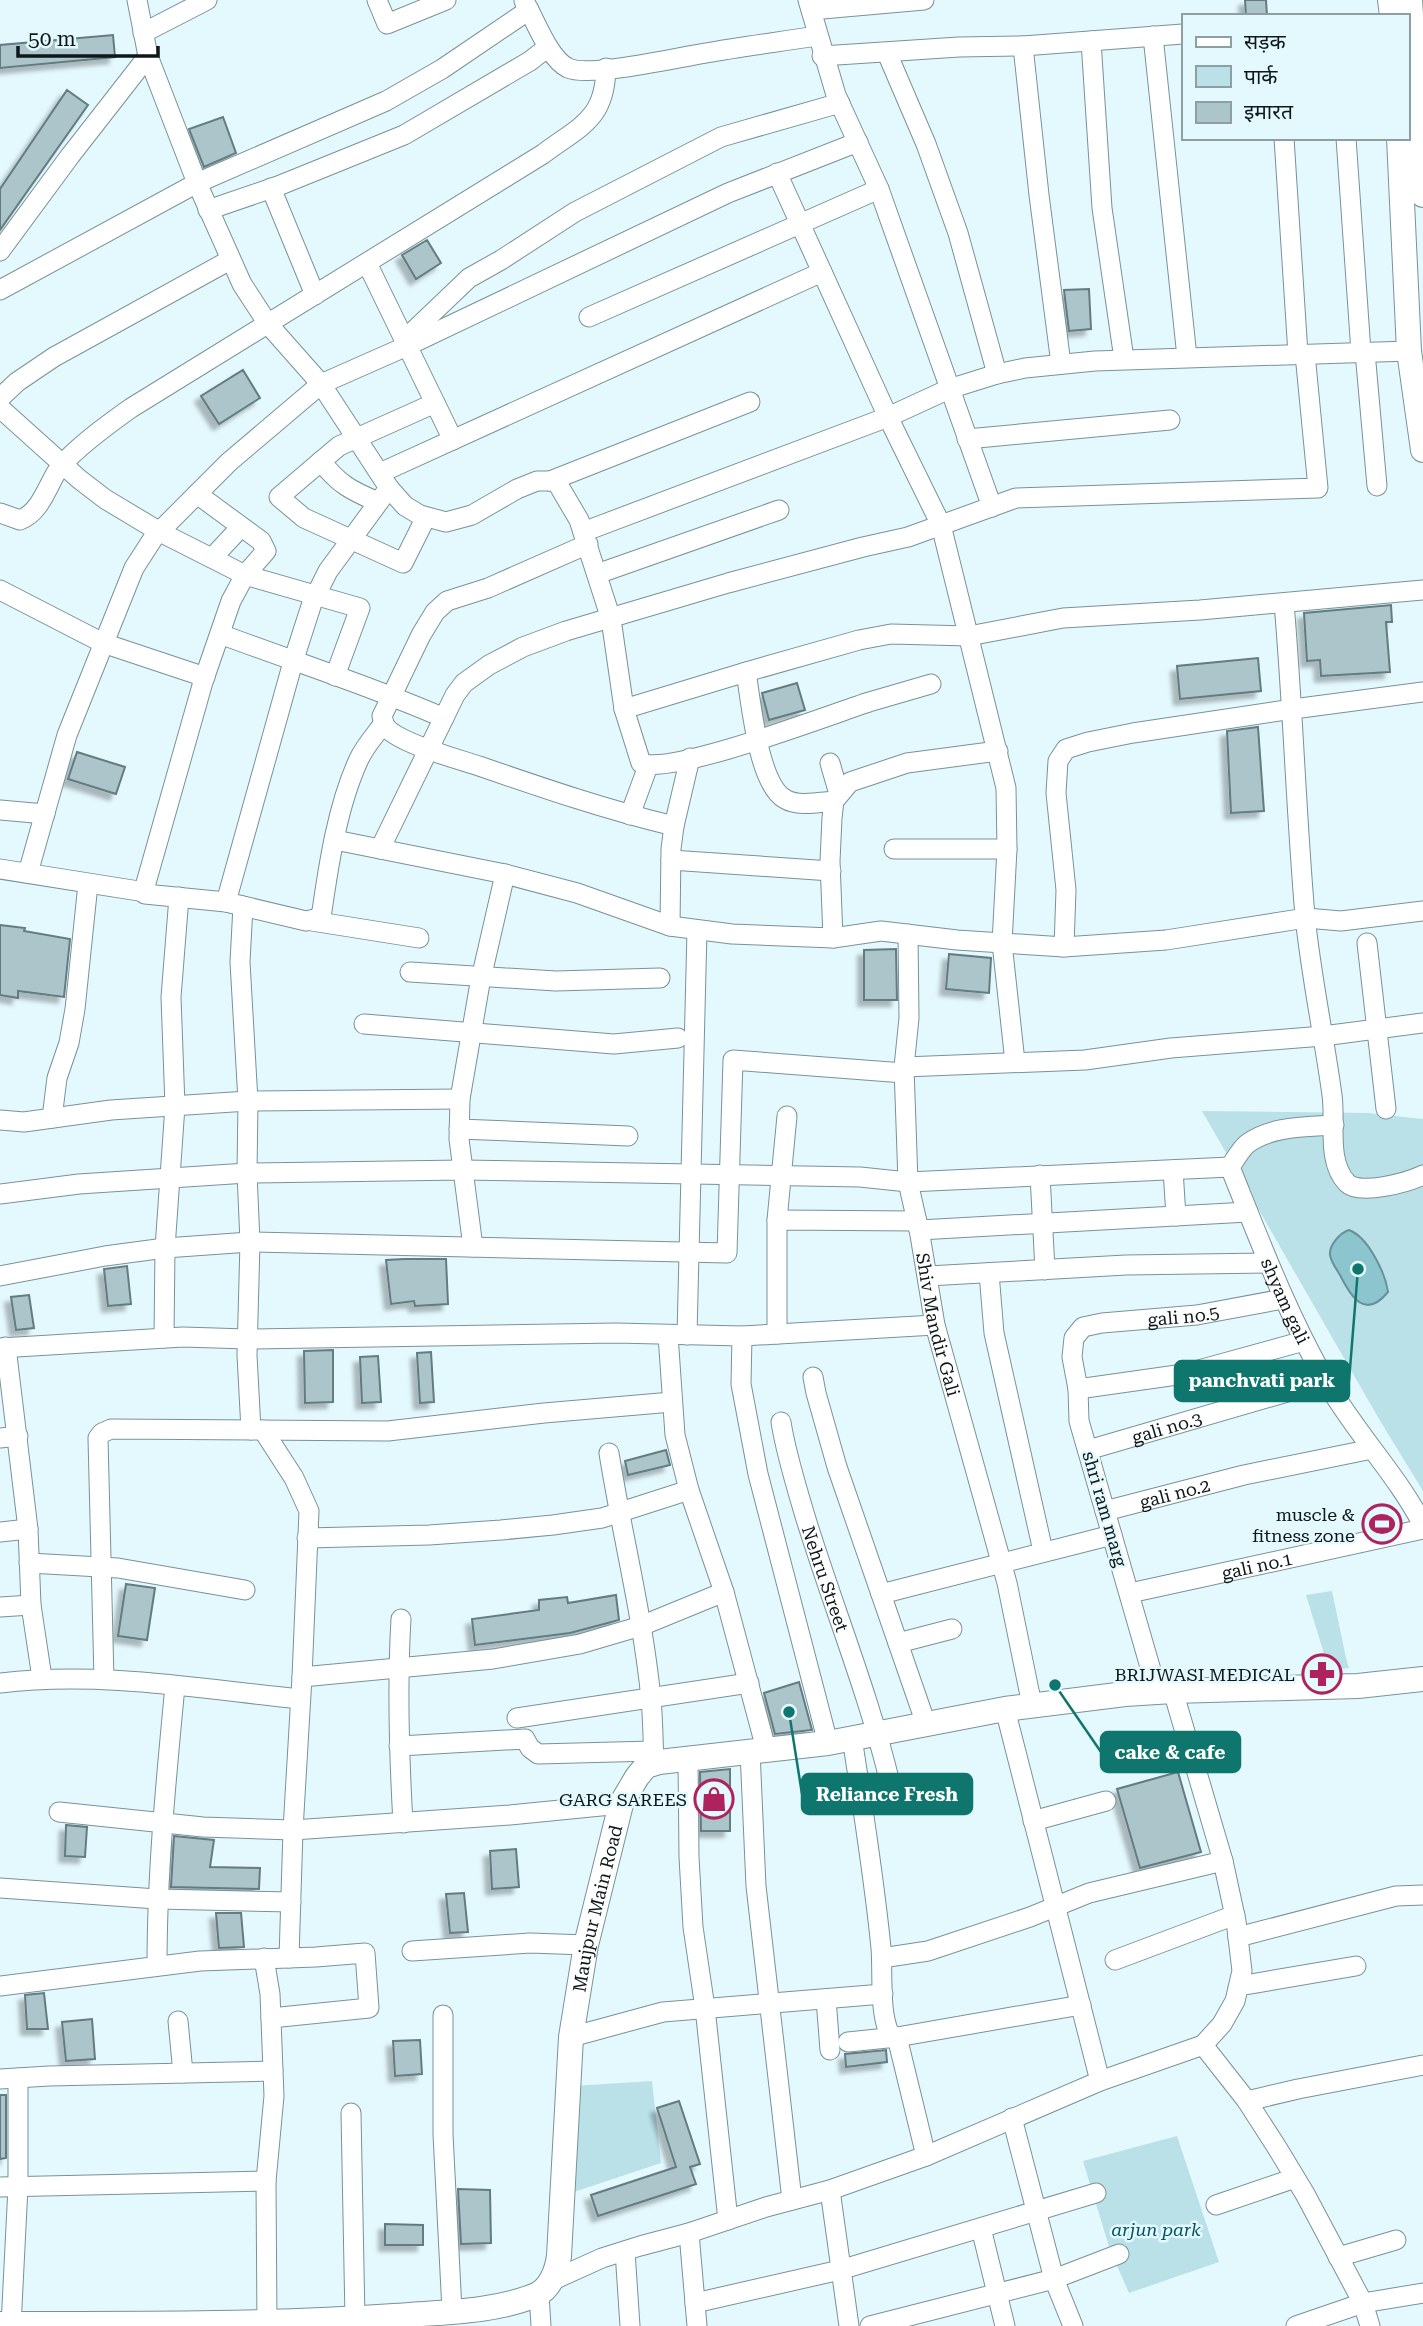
<svg xmlns="http://www.w3.org/2000/svg" width="1423" height="2326" font-family="'Roboto Serif','Noto Sans Devanagari',serif">
	<defs>
		<filter id="shadow"><feDropShadow dx="-6" dy="6" stdDeviation="2" flood-color="#0004"/></filter>
	</defs>
	<rect width="100%" height="100%" fill="#e4f9fe"/>
	<path fill="#bae1e8" d="M1202 1111 1368 1113 1423 1119V1491L1379 1419Z
		M1332 1591 1346 1658 1349 1668 1329 1670 1306 1595Z
		M652 2081 661 2163 562 2196 572 2086Z
		M1177 2136 1219 2262 1129 2293 1110 2250 1083 2161Z"/>
	<path fill="#8dc5cf" stroke="#679198" stroke-width="2" d="M1349 1230C1368 1237 1385 1272 1388 1292 1365 1320 1351 1297 1340 1275 1337 1270 1331 1262 1330 1255 1329 1245 1340 1233 1349 1230Z"/>
	<path fill="#abc5ca" stroke="#637b80" stroke-width="2" filter="url(#shadow)" d="M1245 0H1266L1267 16H1246Z
		M113 35 115 57 0 68V45Z
		M67 90 88 105 0 230V189Z
		M223 117 236 153 204 167 189 129Z
		M427 240 441 263 416 279 402 255Z
		M1089 289 1091 329 1069 331 1064 290Z
		M243 370 260 398 219 424 201 396Z
		M1391 605 1392 622H1386L1390 672 1321 676 1320 660 1307 661 1304 613Z
		M1258 658 1261 691 1180 699 1177 666Z
		M797 683 805 710 769 720 762 693Z
		M1258 727 1264 811 1231 813 1227 731Z
		M77 752 125 767 116 794 68 779Z
		M0 925 25 928 24 931 70 939 64 997 18 991V998L0 995Z
		M896 949 897 1000H864V950Z
		M949 954 991 958 989 993 946 989Z
		M405 1259H446L448 1304 415 1306 414 1301 391 1304 386 1260Z
		M127 1266 131 1304 108 1306 104 1269Z
		M29 1295 34 1328 16 1330 11 1297Z
		M333 1350V1402L305 1403 304 1351Z
		M431 1352 434 1402 420 1403 417 1353Z
		M378 1356 381 1402 362 1403 360 1357Z
		M666 1450 670 1465 628 1475 625 1461Z
		M126 1584 155 1588 147 1640 118 1636Z
		M616 1595 619 1620 570 1633 475 1645 472 1619 539 1610V1600L567 1597 568 1603Z
		M799 1682 812 1730 775 1734 764 1693Z
		M730 1769V1831H701L700 1772Z
		M1178 1772 1201 1852 1140 1868 1117 1789Z
		M66 1825 87 1827 85 1857 65 1856Z
		M174 1836 214 1840 210 1867 260 1868 259 1889 171 1887Z
		M516 1849 519 1887 492 1889 490 1851Z
		M464 1893 468 1932 450 1933 446 1894Z
		M216 1913H241L244 1947 219 1948Z
		M44 1993 48 2029H27L25 1995Z
		M92 2019 95 2059 66 2061 62 2022Z
		M420 2040 422 2074 395 2076 393 2041Z
		M886 2050 887 2062 846 2067 845 2054Z
		M0 2095H6V2158L0 2159Z
		M679 2101 700 2164 690 2167 696 2184 598 2216 591 2195 676 2167 657 2108Z
		M458 2189 490 2190 491 2243 461 2244Z
		M385 2224 423 2225V2245H385Z"/>
	<g fill="none" stroke-linecap="round" stroke-linejoin="round">
		<g stroke="#799297" stroke-width="21">
			<g id="minor">
				<path d="M137 0 148 56 197 183 242 284 268 324 321 384 389 488 405 506 420 515 446 522 472 515 517 489 537 481H556L579 520 611 619 624 709 641 763C673 775 829 715 869 702 890 696 911 690 931 684"/>
				<path d="M377 0 387 24 446 0"/>
				<path d="M808 0 836 95 879 189 992 507"/>
				<path d="M524 1C535 19 548 58 568 68 590 78 679 57 706 53 743 46 780 42 817 36"/>
				<path d="M811 10 924 0"/>
				<path d="M143 33 207 0"/>
				<path d="M1153 36 1187 357"/>
				<path d="M1091 41 1102 208 1124 359"/>
				<path d="M1023 46 1039 195 1061 364"/>
				<path d="M887 53 926 144 958 233 997 374"/>
				<path d="M822 56 959 47 1023 46 1183 34"/>
				<path d="M1284 138 1298 354"/>
				<path d="M1346 138 1361 352"/>
				<path d="M777 173 888 417 941 525 1006 788 1007 849 1002 943 1015 1062"/>
				<path d="M271 188 315 295"/>
				<path d="M208 210 278 186 404 135 530 61 548 47"/>
				<path d="M0 251 70 156 148 56"/>
				<path d="M367 263 453 440"/>
				<path d="M0 290 197 183 386 101 442 69 529 10"/>
				<path d="M589 317 879 189"/>
				<path d="M404 340 469 278 501 260 575 212 721 137 840 103"/>
				<path d="M1365 352 1377 486"/>
				<path d="M0 398 17 382 54 357 230 260"/>
				<path d="M0 408 79 479 105 499 160 532 245 575 360 608 335 676"/>
				<path d="M967 439 1170 420"/>
				<path d="M321 461C338 484 352 491 378 502"/>
				<path d="M380 473 822 272"/>
				<path d="M550 481 750 402"/>
				<path d="M197 494 261 541 266 551 245 575 231 601 203 682 144 890 145 894 226 902 306 921 319 918 322 911C329 862 338 804 359 759 365 746 376 734 384 723"/>
				<path d="M0 513 20 520C39 513 46 490 56 473 69 452 110 423 131 408L543 154C580 126 605 120 606 68"/>
				<path d="M426 517 403 563 304 518 279 497 339 446 435 403"/>
				<path d="M583 532 888 417 949 389 997 374 1025 368 1095 361 1409 351"/>
				<path d="M588 544 488 588 447 601 435 612 421 635 382 716C383 719 383 723 385 726 397 743 458 759 479 766 543 788 607 810 674 826"/>
				<path d="M212 558 241 527"/>
				<path d="M597 574 779 510"/>
				<path d="M0 590 103 643 205 677"/>
				<path d="M1284 603C1293 707 1296 812 1305 916 1311 976 1324 1036 1332 1095 1336 1122 1326 1161 1347 1183 1360 1196 1408 1182 1423 1175"/>
				<path d="M220 634C295 662 371 686 444 718"/>
				<path d="M746 672C751 701 758 784 785 799 798 807 820 802 834 801"/>
				<path d="M624 709 746 672 859 640 891 634 969 636 1063 618 1200 610 1423 590"/>
				<path d="M830 763 839 794"/>
				<path d="M0 810 45 814"/>
				<path d="M630 815 648 766"/>
				<path d="M335 840 505 874 577 893 670 926 732 934 833 938 881 931 957 940 1064 947 1166 940 1306 918 1341 921 1423 911"/>
				<path d="M380 849 455 695 464 683 489 665 523 647 566 631 728 583 863 547 908 537 1016 498 1318 488 1305 354"/>
				<path d="M894 849H1007"/>
				<path d="M671 860 831 871"/>
				<path d="M0 869 145 892"/>
				<path d="M28 873 67 735 134 568 154 537 229 462 321 384 407 346 728 193 858 142"/>
				<path d="M226 902 293 662 312 603 328 571 389 488"/>
				<path d="M243 906 240 962 248 1101 247 1173 250 1242 247 1355 251 1430"/>
				<path d="M312 921 419 938"/>
				<path d="M670 926 671 849 674 826 690 758"/>
				<path id="s1" d="M908 934 909 1018 904 1067 908 1182 920 1235 935 1325 1007 1583 1032 1705"/>
				<path d="M833 938 830 861 832 818 834 801 850 782 907 763 998 751"/>
				<path d="M1367 943 1386 1109"/>
				<path d="M1064 947 1066 890 1056 793 1058 761 1066 749 1088 742 1133 733 1293 709 1423 692"/>
				<path d="M410 972 556 981 660 978"/>
				<path d="M364 1024 614 1044 678 1038"/>
				<path d="M904 1067 1085 1060 1171 1048 1323 1036 1423 1023"/>
				<path d="M52 1118 57 1078 69 1043 75 1009 88 884"/>
				<path d="M0 1120 24 1122 111 1110 248 1101 460 1099"/>
				<path id="s2" d="M1334 1125C1307 1127 1270 1126 1247 1144 1240 1150 1235 1160 1230 1167 1259 1239 1286 1311 1324 1378 1353 1430 1396 1473 1423 1525"/>
				<path d="M459 1129 628 1136"/>
				<path d="M1173 1170 1176 1216"/>
				<path d="M1040 1175 1045 1270"/>
				<path d="M0 1194 79 1184 247 1173 463 1170 860 1177 908 1182 1230 1167"/>
				<path d="M777 1220 787 1116"/>
				<path d="M919 1230 1248 1212"/>
				<path d="M473 1247 459 1139 460 1099 480 983 505 874"/>
				<path d="M989 1273 994 1333 1043 1551"/>
				<path d="M0 1276 105 1256 165 1248 250 1242 727 1253 733 1060 904 1073"/>
				<path d="M928 1276 1126 1265 1268 1263"/>
				<path d="M777 1334V1220L917 1221"/>
				<path d="M668 1335 675 1435 689 1490 724 1592 766 1749"/>
				<path d="M687 1335 697 930"/>
				<path d="M742 1336 741 1384 758 1474 828 1743"/>
				<path d="M164 1338 165 1248 175 1106 171 997 179 897"/>
				<path d="M6 1347 28 1529 31 1605 42 1678"/>
				<path d="M0 1348 183 1337 247 1339 616 1333 742 1336 935 1325"/>
				<path d="M813 1377 816 1393 837 1467 926 1724"/>
				<path d="M1078 1389 1184 1374 1304 1341"/>
				<path id="s3" d="M781 1422C786 1454 796 1485 805 1516 833 1607 869 1694 891 1787"/>
				<path d="M263 1430 294 1478 309 1511 302 1677 293 1830 289 1958"/>
				<path d="M0 1438 18 1436"/>
				<path id="s4" d="M1088 1450 1325 1381"/>
				<path d="M609 1453C622 1535 643 1616 651 1699 653 1720 653 1742 654 1764"/>
				<path id="s5" d="M1105 1511 1244 1475 1372 1449"/>
				<path d="M0 1532 28 1529"/>
				<path d="M307 1538 429 1535 501 1530 553 1525 602 1518 689 1490"/>
				<path d="M29 1563 118 1568 245 1590"/>
				<path id="s6" d="M1130 1593 1423 1529"/>
				<path d="M881 1594 1112 1535"/>
				<path d="M0 1607 31 1605"/>
				<path d="M401 1619C397 1687 399 1754 403 1823"/>
				<path d="M898 1643 952 1629"/>
				<path d="M302 1677 493 1659 580 1644 641 1626 724 1592"/>
				<path d="M104 1679 98 1438 102 1433 111 1429 388 1431 544 1413 672 1402"/>
				<path d="M0 1683C100 1671 201 1689 300 1699"/>
				<path id="s7" d="M1157 1691 1079 1421 1078 1389 1072 1357 1074 1338 1083 1327 1102 1323 1197 1315 1283 1299"/>
				<path d="M1005 1709 1100 2081"/>
				<path d="M517 1718 749 1683"/>
				<path d="M852 1738C863 1808 874 1877 881 1948 883 1971 879 2015 890 2034L897 2037 1081 2005"/>
				<path d="M399 1746 525 1739 530 1748 538 1754 653 1751"/>
				<path d="M750 1751 756 1886 792 2200"/>
				<path d="M688 1759 689 1857 693 1927 705 2008 728 2220"/>
				<path d="M59 1812 203 1827 293 1830 510 1815 621 1804"/>
				<path d="M1033 1821 1106 1801"/>
				<path d="M0 1888 157 1899 291 1902"/>
				<path d="M1238 1937 1396 1896 1423 1895"/>
				<path d="M412 1951 530 1943 586 1945"/>
				<path d="M264 1958 270 1994 274 2096 266 2181 267 2326"/>
				<path d="M882 1958 928 1951 1030 1917 1089 1893 1223 1861"/>
				<path d="M1115 1960 1235 1915"/>
				<path d="M157 1966C157 1872 166 1780 175 1686"/>
				<path d="M0 1986 200 1961 316 1957 365 1953 369 2008 271 2018"/>
				<path d="M1239 1986 1356 1966"/>
				<path d="M826 1999 830 2050"/>
				<path d="M443 2015V2134L452 2311"/>
				<path d="M178 2021 183 2073"/>
				<path d="M571 2037 663 2012 883 1994"/>
				<path d="M848 2042 897 2037 926 2156"/>
				<path d="M1203 2045 1247 2101 1276 2146 1305 2194 1363 2303 1370 2326"/>
				<path d="M0 2079 49 2076 273 2071"/>
				<path d="M1247 2101 1298 2089 1423 2065"/>
				<path d="M351 2113 355 2319"/>
				<path d="M1012 2118 1054 2279 1073 2326"/>
				<path d="M0 2187 266 2181"/>
				<path d="M830 2190 849 2326"/>
				<path d="M1216 2205 1295 2178"/>
				<path d="M981 2228 1005 2326"/>
				<path d="M689 2233 697 2326"/>
				<path d="M625 2251 630 2326"/>
				<path d="M1338 2257 1396 2240"/>
				<path d="M551 2281 602 2258 640 2246 689 2233 766 2207 830 2190 926 2156 1100 2081 1203 2045 1222 2024 1235 2001 1242 1971 1236 1921 1223 1861 1173 1691"/>
				<path d="M539 2294 541 2326"/>
				<path d="M695 2303 840 2270 1096 2193"/>
				<path d="M11 2326 18 2187V2078"/>
				<path d="M870 2326 1054 2279 1119 2254"/>
				<path d="M1296 2326 1363 2303 1423 2293"/>
			</g>
		</g>
		<g stroke="#799297" stroke-width="26">
			<g id="tertiary">
				<path d="M1390 0 1392 16"/>
				<path d="M1410 0 1423 195"/>
				<path d="M1399 138 1409 351 1423 450"/>
				<path id="s8" d="M0 2324C131 2324 263 2325 394 2316 440 2312 492 2313 536 2295 550 2289 557 2271 559 2256L571 2037 586 1945 621 1804 637 1777 646 1766 659 1762 828 1743 1005 1709 1125 1694 1173 1691 1358 1686 1423 1679"/>
			</g>
		</g>
		<use href="#minor" stroke="#fff" stroke-width="19"/>
		<use href="#tertiary" stroke="#fff" stroke-width="24"/>
	</g>
	<defs>
		<g id="stadium-ring" transform="scale(2.0125)"><circle r="9.5" fill="#e4f9fe" stroke="#ae225e" stroke-width="1.5"/><path d="M0-5a6.5 5 0 1 0 0 10a6.5 5 0 1 0 0-10ZM-3.5-1.8h7v3.6h-7Z" fill="#ae225e"/></g>
		<g id="pharmacy-ring" transform="scale(2.0125)"><circle r="9.5" fill="#e4f9fe" stroke="#ae225e" stroke-width="1.5"/><path d="M-2-6h4v4h4v4h-4v4h-4v-4h-4v-4h4Z" fill="#ae225e"/></g>
		<g id="shop-ring" transform="scale(2.0125)"><circle r="9.5" fill="#e4f9fe" stroke="#ae225e" stroke-width="1.5"/><path d="M-5-2.5h2.3a2.7 3.5 0 0 1 5.4 0H5L5.5 6h-11ZM-1.5-2.5h3a1.5 2.3 0 0 0-3 0Z" fill="#ae225e"/></g>
	</defs>
	<g fill-rule="evenodd">
		<use href="#stadium-ring" x="1382" y="1524"/>
		<use href="#pharmacy-ring" x="1322" y="1674"/>
		<use href="#shop-ring" x="714" y="1799"/>
	</g>
	<g text-anchor="middle" dominant-baseline="central" stroke-width="5" stroke-linejoin="round" paint-order="stroke">
		<g font-size="18" fill="#0e1719" stroke="#e4f9fe">
			<text stroke="none"><textPath href="#s2" startOffset="264">shyam gali</textPath></text>
			<text stroke="none"><textPath href="#s7" startOffset="480">gali no.5</textPath></text>
			<text stroke="none"><textPath href="#s1" startOffset="394">Shiv Mandir Gali</textPath></text>
			<text stroke="none"><textPath href="#s4" startOffset="82">gali no.3</textPath></text>
			<text stroke="none"><textPath href="#s5" startOffset="72">gali no.2</textPath></text>
			<text transform="translate(1105 1509) rotate(74)">shri ram marg</text>
			<text stroke="none"><textPath href="#s6" startOffset="130">gali no.1</textPath></text>
			<text stroke="none"><textPath href="#s3" startOffset="163">Nehru Street</textPath></text>
			<text stroke="none"><textPath href="#s8" startOffset="936">Maujpur Main Road</textPath></text>
		</g>
		<g font-size="18" fill="#0e1719" stroke="#e4f9fe" text-anchor="end">
			<text x="1355" y="1514">muscle &amp;<tspan x="1355" dy="21">fitness zone</tspan></text>
			<text x="1295" y="1674">BRIJWASI MEDICAL</text>
			<text x="687" y="1799">GARG SAREES</text>
		</g>
		<g font-size="18" font-style="italic" fill="#00545f" stroke="#e4f9fe">
			<text x="1156" y="2229">arjun park</text>
		</g>
	</g>
	<path fill="none" stroke="#0f766e" stroke-width="2.5" d="M1358 1269L1349 1381M1055 1685L1101 1752M789 1712L802 1794"/>
	<g fill="#0f766e" stroke="#e4f9fe" stroke-width="2.5">
		<circle cx="1358" cy="1269" r="7"/>
		<circle cx="1055" cy="1685" r="7"/>
		<circle cx="789" cy="1712" r="7"/>
	</g>
	<g fill="#0f766e" stroke="#0f766e" stroke-width="2.5">
		<rect x="1175" y="1361" width="174" height="40" rx="7"/>
		<rect x="1101" y="1732" width="139" height="40" rx="7"/>
		<rect x="802" y="1774" width="170" height="40" rx="7"/>
	</g>
	<g font-size="19" text-anchor="middle" font-weight="bold" fill="#fff">
		<text x="1262" y="1387">panchvati park</text>
		<text x="1170" y="1759">cake &amp; cafe</text>
		<text x="887" y="1801">Reliance Fresh</text>
	</g>
	<rect x="1182" y="14" width="228" height="126" fill="#e4f9fe" stroke="#8e9fa2" stroke-width="2"/>
	<rect x="1196" y="37" width="35" height="10" fill="#ffffff" stroke="#8e9fa2" stroke-width="2"/>
	<text x="1244" y="49" font-size="21" fill="#0e1719">सड़क</text>
	<rect x="1196" y="66" width="35" height="21" fill="#bae1e8" stroke="#8e9fa2" stroke-width="2"/>
	<text x="1244" y="84" font-size="21" fill="#0e1719">पार्क</text>
	<rect x="1196" y="102" width="35" height="21" fill="#abc5ca" stroke="#8e9fa2" stroke-width="2"/>
	<text x="1244" y="119" font-size="21" fill="#0e1719">इमारत</text>
	<path d="M18 46v10h140v-10" fill="none" stroke="#0e1719" stroke-width="3.5"/>
	<text x="28" y="46" font-size="21" fill="#0e1719" stroke="#e4f9fe" stroke-width="5" paint-order="stroke">50 m</text>
</svg>
